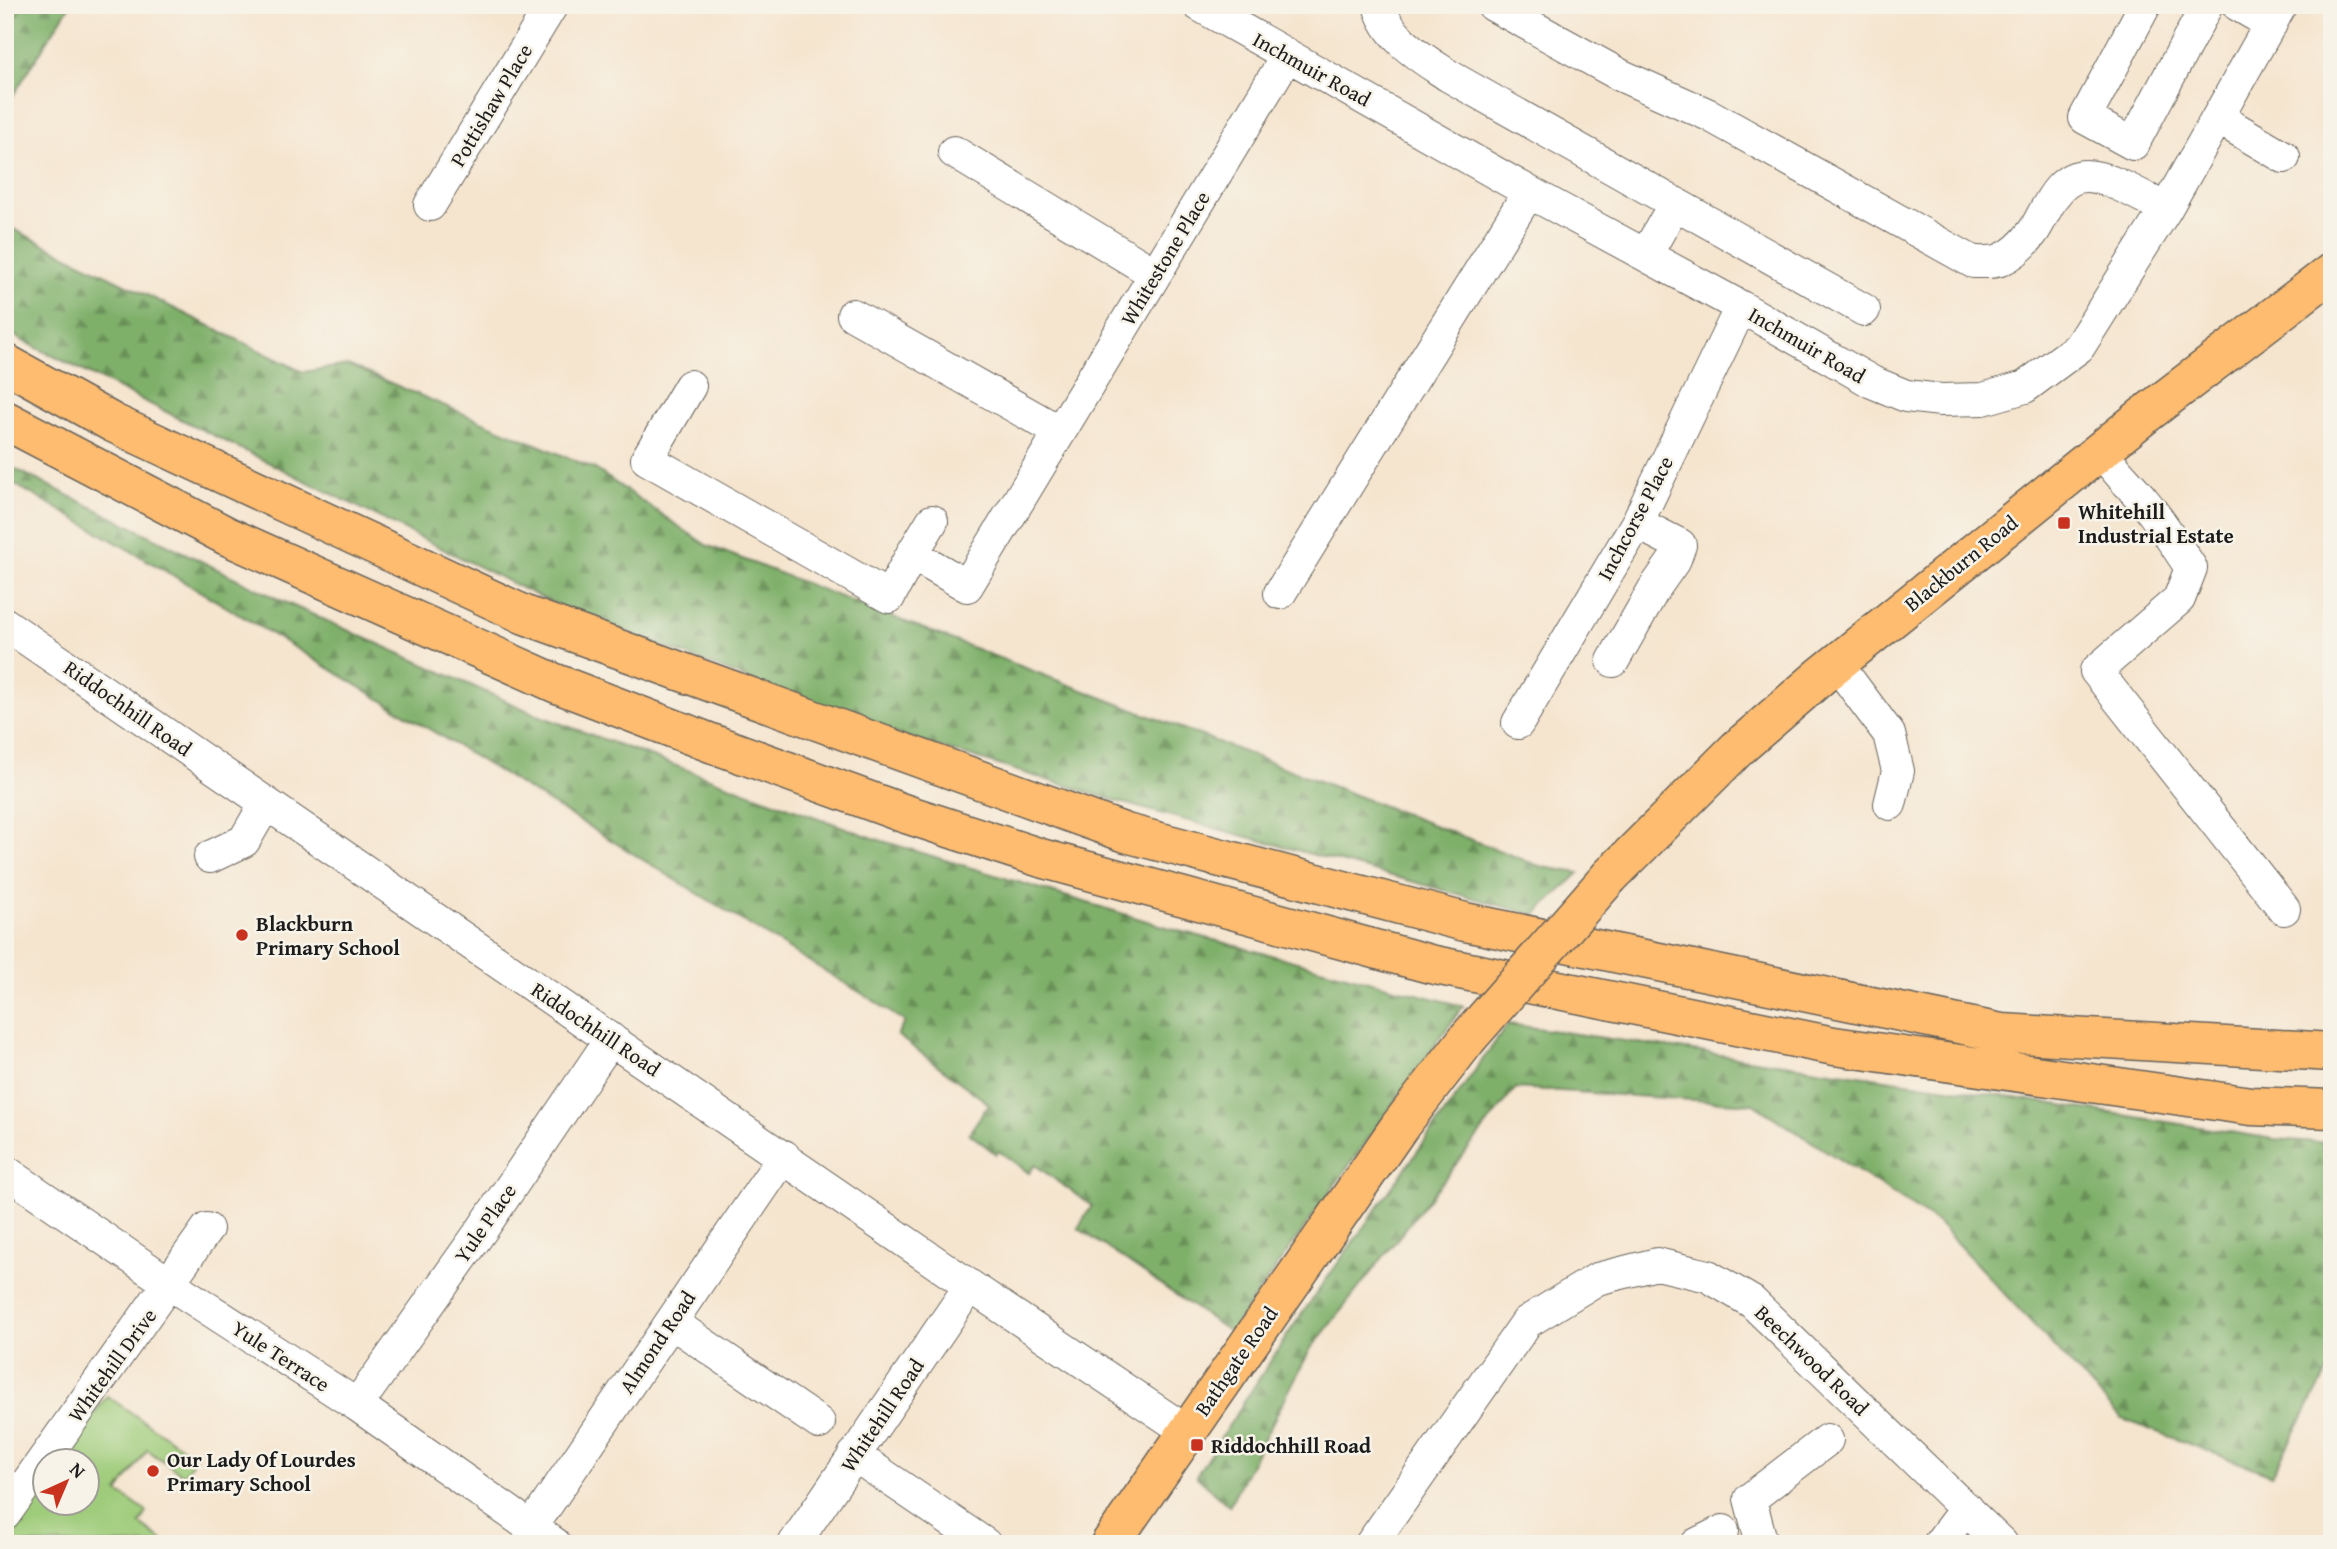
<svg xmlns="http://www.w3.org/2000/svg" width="2337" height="1549" font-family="'Gentium Book Plus',serif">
	<defs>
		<pattern id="forest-firs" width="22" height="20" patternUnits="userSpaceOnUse" patternTransform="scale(1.75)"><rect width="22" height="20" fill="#7fb06a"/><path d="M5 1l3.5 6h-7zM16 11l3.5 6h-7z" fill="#678e56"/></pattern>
	</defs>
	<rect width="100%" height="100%" fill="#f7f3e8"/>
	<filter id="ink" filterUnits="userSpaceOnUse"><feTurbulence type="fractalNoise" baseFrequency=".0143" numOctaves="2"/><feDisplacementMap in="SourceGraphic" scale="14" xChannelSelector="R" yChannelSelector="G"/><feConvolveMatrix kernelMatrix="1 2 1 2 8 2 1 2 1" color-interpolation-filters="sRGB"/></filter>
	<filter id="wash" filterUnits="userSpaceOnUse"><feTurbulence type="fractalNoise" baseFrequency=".00686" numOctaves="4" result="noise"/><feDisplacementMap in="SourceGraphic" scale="28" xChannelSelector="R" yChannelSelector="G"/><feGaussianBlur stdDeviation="1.57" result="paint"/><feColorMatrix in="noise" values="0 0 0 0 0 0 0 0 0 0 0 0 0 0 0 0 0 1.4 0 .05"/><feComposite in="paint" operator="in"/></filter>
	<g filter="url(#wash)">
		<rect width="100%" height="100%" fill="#f5e5cf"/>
		<path fill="#9fcc7a" stroke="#5e744b" stroke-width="2" d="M5 5H23L5 34Z
			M107 1396 196 1457 184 1475 147 1450 118 1492 147 1512 140 1524 167 1544H5L45 1484 46 1504H88V1462L61 1461Z"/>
		<path fill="url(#forest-firs)" stroke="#4e6643" stroke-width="2" d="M23 5H70L5 108V34Z
			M5 225 303 372 348 365 595 469 706 545 1542 867 1579 873 1535 915 1123 803 857 722 548 601 25 342 5 330Z
			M5 464 280 600 540 716 876 839 1180 931 1463 1006 1230 1332 1078 1228 1092 1206 1035 1165 1029 1173 999 1151 996 1154 969 1133 989 1104 897 1035 905 1022 871 999C583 825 299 644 5 479Z
			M1508 1024 2009 1097 2274 1139 2332 1143V1364L2272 1475 2122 1419 1937 1222 1753 1104 1516 1088 1310 1350 1229 1506 1196 1476 1294 1325Z"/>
	</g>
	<g filter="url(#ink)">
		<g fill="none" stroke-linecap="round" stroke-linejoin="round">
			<g stroke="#68625b" stroke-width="34">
				<path id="minor" d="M1199 5 1529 192 1741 307 1872 382 1906 396 1941 400 1983 399 2025 387 2079 347 2166 209 2281 5
					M1379 5C1389 40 1421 57 1449 76L1864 310
					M1493 5 1620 75 1709 115 1973 262C1981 262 1992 263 2000 260 2013 255 2024 244 2033 232 2046 213 2056 176 2086 176 2109 176 2146 199 2166 209
					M2145 5 2085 118 2133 144 2207 5
					M2238 5 2271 24
					M2218 118 2284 157
					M954 152 1155 274
					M430 205 552 5
					M1646 255 1675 203
					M853 315 1060 432
					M690 386 647 459 889 597 912 554 967 586 1287 56
					M2101 450C2113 469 2129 483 2143 500 2161 522 2176 545 2191 568L2179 599 2096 671 2284 909
					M912 554 932 521
					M1280 593 1529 192
					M5 624 970 1286 1188 1432
					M1613 661 1654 589 1675 559 1680 545 1637 523
					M1836 663 1889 734 1898 771 1890 804
					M1518 723 1637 523 1741 307
					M210 857 244 841 266 803
					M5 1171 170 1284 357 1405 555 1544
					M671 1322 819 1423
					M357 1405 483 1228 611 1039
					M854 1455 985 1544
					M5 1514 207 1229
					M531 1528 784 1156
					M794 1544 970 1286
					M1371 1544 1527 1322 1597 1279 1657 1264 1708 1276 1752 1302 2002 1544
					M1697 1544 1723 1531
					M1762 1544 1750 1499 1827 1440
					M1939 1544 1966 1508"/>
			</g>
			<g stroke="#68625b" stroke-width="41">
				<path id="major" d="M1610 876 1738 748 1821 676 2146 414 2332 272
					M1110 1544 1399 1127 1468 1038"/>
			</g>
			<g stroke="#68625b" stroke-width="41">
				<path id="highway" d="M5 363 113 423 525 615 1126 833 1465 922 2002 1033 2332 1052
					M5 420 227 536 555 683 711 743 903 813 1041 858 1430 964 1834 1046 2251 1106 2332 1109"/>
			</g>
			<use href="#minor" stroke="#fff" stroke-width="32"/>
			<use href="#major" stroke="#fdbc6f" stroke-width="38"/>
			<use href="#highway" stroke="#fdbc6f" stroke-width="38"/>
			<g stroke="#68625b" stroke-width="41" stroke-linecap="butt">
				<path id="major-bridge" d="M1468 1038 1610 876"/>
			</g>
			<use href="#major-bridge" stroke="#fdbc6f" stroke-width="38"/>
		</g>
	</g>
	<g fill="#c8321e" stroke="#f7f3e8" stroke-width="2.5">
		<rect x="2057" y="516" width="14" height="14" rx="3.5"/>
		<circle cx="242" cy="935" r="7"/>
		<rect x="1190" y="1438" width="14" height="14" rx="3.5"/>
		<circle cx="153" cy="1471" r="7"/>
	</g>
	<g text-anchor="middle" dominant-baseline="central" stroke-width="5" stroke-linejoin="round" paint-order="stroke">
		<g font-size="21" fill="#1c1c1c" stroke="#f7f3e8">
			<text transform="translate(1312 69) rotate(29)">Inchmuir Road</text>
			<text transform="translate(491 105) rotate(-59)">Pottishaw Place</text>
			<text transform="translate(1165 258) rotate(-59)">Whitestone Place</text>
			<text transform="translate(1807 345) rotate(30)">Inchmuir Road</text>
			<text transform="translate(1635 518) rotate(-62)">Inchcorse Place</text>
			<text transform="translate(1961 563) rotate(-39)">Blackburn Road</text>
			<text transform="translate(128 708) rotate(35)">Riddochhill Road</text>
			<text transform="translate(596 1029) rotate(34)">Riddochhill Road</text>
			<text transform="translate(485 1223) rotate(-55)">Yule Place</text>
			<text transform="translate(657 1342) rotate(-56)">Almond Road</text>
			<text transform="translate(281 1356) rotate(33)">Yule Terrace</text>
			<text transform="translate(1812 1360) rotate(44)">Beechwood Road</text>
			<text transform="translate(1236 1361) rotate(-55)">Bathgate Road</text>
			<text transform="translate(112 1365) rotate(-54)">Whitehill Drive</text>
			<text transform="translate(882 1415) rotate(-56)">Whitehill Road</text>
		</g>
		<g font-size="21" font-weight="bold" fill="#1c1c1c" stroke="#f7f3e8" text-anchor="start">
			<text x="2078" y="511">Whitehill<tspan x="2078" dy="24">Industrial Estate</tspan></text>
			<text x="256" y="923">Blackburn<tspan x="256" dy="24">Primary School</tspan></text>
			<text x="1211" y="1445">Riddochhill Road</text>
			<text x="167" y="1459">Our Lady Of Lourdes<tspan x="167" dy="24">Primary School</tspan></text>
		</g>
	</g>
	<rect width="2337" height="1549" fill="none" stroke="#f7f3e8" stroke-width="28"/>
	<g transform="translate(66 1482) rotate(44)"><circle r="33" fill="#f7f3e8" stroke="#9f9d96" stroke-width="2"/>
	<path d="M0-5L12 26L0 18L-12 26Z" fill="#c8321e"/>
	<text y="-10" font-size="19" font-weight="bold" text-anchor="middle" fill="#1c1c1c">N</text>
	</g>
</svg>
